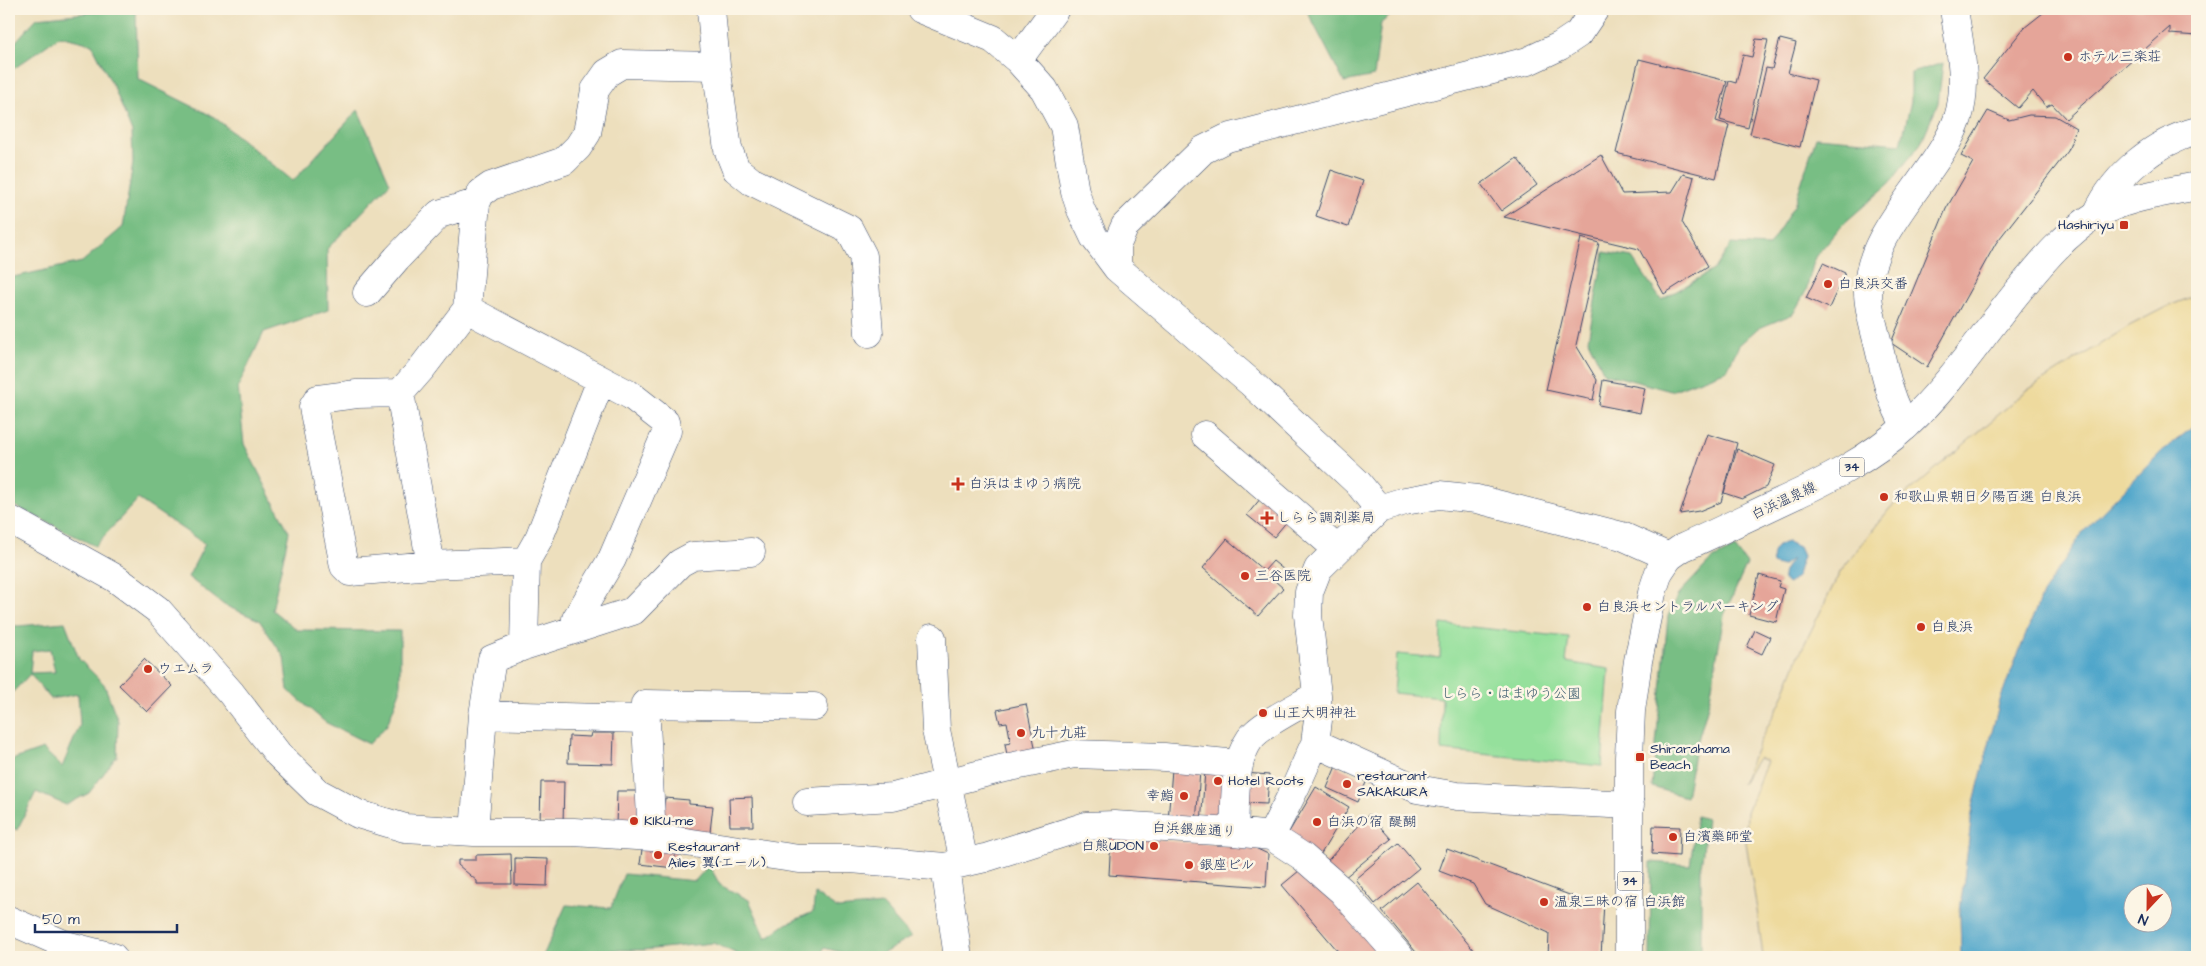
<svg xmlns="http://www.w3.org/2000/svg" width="2206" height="966" font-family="'Architects Daughter','Klee One',sans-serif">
	<rect width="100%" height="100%" fill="#fcf5e5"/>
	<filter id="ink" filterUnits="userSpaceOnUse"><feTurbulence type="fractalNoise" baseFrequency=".02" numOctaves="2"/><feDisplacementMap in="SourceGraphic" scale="10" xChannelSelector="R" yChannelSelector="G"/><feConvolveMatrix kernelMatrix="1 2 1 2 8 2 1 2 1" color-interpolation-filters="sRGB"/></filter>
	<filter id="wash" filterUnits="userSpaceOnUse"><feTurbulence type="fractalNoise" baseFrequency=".0096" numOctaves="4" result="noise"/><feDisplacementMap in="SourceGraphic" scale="20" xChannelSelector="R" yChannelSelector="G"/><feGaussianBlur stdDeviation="1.12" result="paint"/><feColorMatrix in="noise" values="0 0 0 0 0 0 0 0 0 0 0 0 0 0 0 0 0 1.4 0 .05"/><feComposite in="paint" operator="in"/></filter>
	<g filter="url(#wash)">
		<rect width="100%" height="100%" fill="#eddfbd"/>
		<path fill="#95e09c" stroke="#58887d" d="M1441 624 1569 637 1566 662 1609 669 1602 766 1441 750 1442 698 1394 693 1397 654 1440 658Z"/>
		<path fill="#78be84" stroke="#4a7671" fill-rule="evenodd" d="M97 9H138L136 12 138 79 214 117 293 181 358 110 390 183 327 249 328 310 264 332 238 387 244 444 289 532 272 610 297 630 400 631V691L387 725 369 744 325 722 288 690 284 657 259 620 224 605 188 577 205 544 138 499 95 546 9 503V278L82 262 123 227 133 163 132 132 115 90 92 44 60 36 9 72V49L37 18 96 12Z
			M1306 9H1399L1381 23 1374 76 1344 82Z
			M1943 63 1938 103 1921 143 1890 183 1842 225 1815 257 1806 291 1793 314 1757 329 1739 345 1727 370 1671 391 1604 373 1588 340 1604 252 1632 257 1661 300 1715 269 1731 244 1769 246 1794 206 1816 137 1901 144 1911 101V73Z
			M1735 548 1747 564 1724 615 1710 698 1694 754 1686 797 1652 787 1668 616 1678 595 1711 560Z
			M65 622 79 659 104 684 118 721 117 756 89 793 66 805 36 792 17 830 9 826V761L43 749 62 767 80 725 78 694 51 699 30 674 11 694 12 706 9 708V625L18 626ZM50 649 55 672 30 673 32 651Z
			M1697 816 1707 819 1701 867V957H1650L1651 862 1690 865Z
			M709 865 720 885 749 900 766 938 786 924 813 912 815 894 838 909 882 905 911 937 877 957H860L824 948 820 957H744L713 943 643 950H597L543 956 566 905 611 908 624 874 695 881Z"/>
		<path fill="#eeda9e" stroke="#84847e" d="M2197 295V424L2160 453 2042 594 2001 697 1973 806 1960 912 1961 957H1763L1757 910 1746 843 1747 812 1767 761 1758 758 1742 784 1759 743 1780 703 1799 655 1840 572 1890 508 2026 391 2129 326 2166 307Z"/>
		<path fill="#4da5ca" stroke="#346a94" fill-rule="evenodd" d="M2197 424V957H1961L1960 912 1973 806 2001 697 2042 594 2083 532 2160 453ZM2134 894H2164V924H2134Z
			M1787 542 1799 547 1803 556 1796 578 1789 584C1777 577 1786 568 1792 559 1785 563 1782 569 1773 564 1770 553 1776 544 1787 542Z"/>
		<g id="blocks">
			<path fill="#e5a599" d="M2048 9H2197V36L2170 34V27L2066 119 2052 104 2046 107 2033 91 2018 108 1983 79 2024 28Z
				M1756 39 1768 40 1748 128 1720 120 1729 81 1736 83 1743 55 1752 57Z
				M1780 39 1796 43 1788 73 1816 80 1800 147 1750 134 1766 68 1772 69Z
				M1639 59 1727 81 1716 121 1729 125 1716 178 1616 153Z
				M1988 111 2009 120 2029 115 2055 116 2076 128 2068 151 1996 243 1927 367 1891 343 1946 209 1973 162 1961 156Z
				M1601 155 1622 194 1672 192 1683 174 1694 177 1682 222 1708 266 1664 294 1639 249 1504 217Z
				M1517 158 1537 185 1501 211 1481 184Z
				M1331 170 1363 181 1348 227 1316 216Z
				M1581 238 1599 243 1576 345 1597 380 1593 400 1546 390Z
				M1823 263 1845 273 1829 308 1806 298Z
				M1603 380 1645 388 1640 413 1599 405Z
				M1707 434 1737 443 1721 502 1699 511 1680 514Z
				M1737 449 1775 465 1766 487 1742 499 1724 493Z
				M1261 498 1288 520 1274 537 1247 515Z
				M1227 539 1264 571 1273 561 1284 570 1275 581 1283 588 1258 616 1203 568Z
				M1759 575 1780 581 1778 587 1784 589 1776 622 1749 615Z
				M1755 630 1770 637 1762 654 1747 647Z
				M144 659 172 686 147 712 119 685Z
				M1026 704 1037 756 1008 761 1005 744 1011 743 1007 722 1000 723 997 710Z
				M591 733H614L613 764 568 763 569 736 590 737Z
				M1336 766 1367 780 1358 802 1327 788Z
				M1172 769 1200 771 1196 823 1168 821Z
				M1205 771 1232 773 1228 826 1201 824Z
				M1245 773 1269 775 1267 804 1243 803Z
				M541 782H564L563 824 540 823Z
				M1316 787 1349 807 1319 857 1286 837Z
				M617 791H642L641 827H616Z
				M752 797 753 826H730L729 798Z
				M665 798 689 800V804L713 806 710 832 685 830V827L662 825Z
				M1369 814 1391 839 1338 883 1323 866Z
				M1653 826 1680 827 1679 856 1652 854Z
				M1111 837 1253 847 1268 854 1266 887 1109 875Z
				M643 842 676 846 674 868 640 864Z
				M1398 843 1419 868 1375 904 1355 879Z
				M1447 849 1580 899 1604 901 1601 957H1548L1549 933 1485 904 1473 884 1439 871Z
				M511 854 512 884H477V881L458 865V860H476V855Z
				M515 858 548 859 547 886 515 885Z
				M1305 866 1387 957H1343L1282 885Z
				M1417 882 1475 952 1469 957H1420L1382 911Z"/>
		</g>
	</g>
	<g filter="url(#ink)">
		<use href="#blocks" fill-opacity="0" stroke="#3a496c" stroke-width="1"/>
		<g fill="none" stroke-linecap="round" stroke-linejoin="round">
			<g stroke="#3a496c" stroke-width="29">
				<path id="minor" d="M711 9 716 66 728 149 736 169 751 181 849 229 863 256 869 333
					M920 9 993 39 1018 60 1044 89 1064 126 1075 192 1081 210 1094 237 1117 268 1250 382 1358 483 1379 509
					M1018 60 1055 9
					M2097 214C2115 174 2155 142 2197 131
					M1117 268V244L1125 226 1203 150 1227 138 1528 61 1560 46 1578 34 1595 9
					M367 293 397 258 439 214 476 203
					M467 309 476 203 481 193 491 186 564 161 578 147 587 133 595 90 607 73 622 64 716 66
					M400 393 431 565
					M1906 426C1890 400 1885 373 1878 344 1874 327 1868 309 1868 292 1866 231 1939 174 1958 118 1969 83 1959 44 1954 9
					M1205 435 1337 549
					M9 519 115 578 158 610 231 693 278 754 317 792 358 814 405 828 474 832H574L652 837 799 859H851L945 867 985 858 1086 826 1114 825 1234 832 1271 836 1303 857 1342 891 1400 957
					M526 561 431 565 350 572 344 566 313 407 318 399 357 394 400 393 422 368 467 309 632 396 665 422 667 431 612 559 576 619 574 630
					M932 638 936 730 964 862
					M524 646 526 561 539 538 601 380
					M483 715 645 719
					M1315 743 1417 789 1457 796 1630 805
					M807 802 893 797 1000 769 1074 754 1164 757 1238 764
					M474 832 483 715 492 659 524 646 633 611 680 563 693 556 751 552
					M1234 832C1236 801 1232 765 1250 739 1262 723 1300 706 1317 695
					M1271 836 1296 786 1315 743 1318 720 1317 695 1308 615 1309 592 1318 569 1379 509 1405 501 1439 495 1477 499 1622 536 1669 557
					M652 837 645 704 814 707
					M945 867 958 957
					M9 920 66 945 113 957"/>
			</g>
			<g stroke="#3a496c" stroke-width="29">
				<path id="major" d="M1629 957V757L1631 711 1638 661 1652 593 1659 572 1669 557 1682 548C1714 534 1746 518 1778 503 1824 482 1869 460 1907 425 1950 385 1983 334 2020 289 2042 262 2066 233 2096 215 2126 197 2164 193 2197 186"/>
			</g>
			<use href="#minor" stroke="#fff" stroke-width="28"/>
			<use href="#major" stroke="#fff" stroke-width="28"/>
		</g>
	</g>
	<g fill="#c8321e" stroke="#fcf5e5" stroke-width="2">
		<circle cx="2068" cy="57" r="5"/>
		<rect x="2119" y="220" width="10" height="10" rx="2.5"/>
		<circle cx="1828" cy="284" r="5"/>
		<path d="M955.5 476.5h5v5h5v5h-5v5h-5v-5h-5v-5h5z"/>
		<circle cx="1884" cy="497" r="5"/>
		<path d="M1264.5 510.5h5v5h5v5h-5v5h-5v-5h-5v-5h5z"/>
		<circle cx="1245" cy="576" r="5"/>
		<circle cx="1587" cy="607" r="5"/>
		<circle cx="1921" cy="627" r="5"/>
		<circle cx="148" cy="669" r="5"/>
		<circle cx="1263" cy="713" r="5"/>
		<circle cx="1021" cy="733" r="5"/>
		<rect x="1635" y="752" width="10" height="10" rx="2.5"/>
		<circle cx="1218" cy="781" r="5"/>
		<circle cx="1347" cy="784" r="5"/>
		<circle cx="1184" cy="796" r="5"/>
		<circle cx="634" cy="821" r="5"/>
		<circle cx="1317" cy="822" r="5"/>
		<circle cx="1673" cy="837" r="5"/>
		<circle cx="1154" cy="846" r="5"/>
		<circle cx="658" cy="855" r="5"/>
		<circle cx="1189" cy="865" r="5"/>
		<circle cx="1544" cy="902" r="5"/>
	</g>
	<g text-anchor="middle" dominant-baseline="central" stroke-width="5" stroke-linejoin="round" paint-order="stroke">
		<g fill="#fcf5e5" stroke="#5e6a86" stroke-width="1">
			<rect x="1839.5" y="457.5" width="25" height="19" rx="4"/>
			<rect x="1617.5" y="871.5" width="25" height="19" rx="4"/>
		</g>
		<g font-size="12" font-weight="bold" fill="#1b2f5e">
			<text x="1852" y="467">34</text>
			<text x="1630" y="881">34</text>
		</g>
		<g font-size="14" fill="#1b2f5e" stroke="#fcf5e5" text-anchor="start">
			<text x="2078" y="57">ホテル三楽荘</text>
			<text x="2114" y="225" text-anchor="end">Hashiriyu</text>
			<text x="1838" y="284">白良浜交番</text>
			<text x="969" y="484">白浜はまゆう病院</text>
			<text x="1894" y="497">和歌山県朝日夕陽百選 白良浜</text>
			<text x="1277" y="518">しらら調剤薬局</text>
			<text x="1255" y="576">三谷医院</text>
			<text x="1597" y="607">白良浜セントラルパーキング</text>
			<text x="1931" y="627">白良浜</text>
			<text x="158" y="669">ウエムラ</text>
			<text x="1273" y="713">山王大明神社</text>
			<text x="1031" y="733">九十九莊</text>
			<text x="1650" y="749">Shirarahama<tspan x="1650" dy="16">Beach</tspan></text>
			<text x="1357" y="776">restaurant<tspan x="1357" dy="16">SAKAKURA</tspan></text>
			<text x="1228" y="781">Hotel Roots</text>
			<text x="1174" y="796" text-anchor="end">幸鮨</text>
			<text x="644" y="821">KIKU-me</text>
			<text x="1327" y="822">白浜の宿 醍醐</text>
			<text x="1683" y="837">白濱藥師堂</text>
			<text x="1144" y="846" text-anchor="end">白熊UDON</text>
			<text x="668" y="847">Restaurant<tspan x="668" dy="16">Ailes 翼(エール)</tspan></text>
			<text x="1199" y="865">銀座ビル</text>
			<text x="1554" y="902">温泉三昧の宿 白浜館</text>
		</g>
		<g font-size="14" fill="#1b2f5e" stroke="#fcf5e5">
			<text transform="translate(1784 501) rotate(-25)">白浜温泉線</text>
			<text transform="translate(1194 830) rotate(3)">白浜銀座通り</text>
		</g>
		<g font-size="14" fill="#3a5b6e" stroke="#fcf5e5">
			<text x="1511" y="694">しらら・はまゆう公園</text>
		</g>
	</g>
	<rect width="2206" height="966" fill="none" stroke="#fcf5e5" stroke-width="30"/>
	<g transform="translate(2148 908) rotate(202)"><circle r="24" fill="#fcf5e5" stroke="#a2a6af"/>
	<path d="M0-4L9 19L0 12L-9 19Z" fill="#c8321e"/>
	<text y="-8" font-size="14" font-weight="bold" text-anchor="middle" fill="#1b2f5e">N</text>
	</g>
	<path d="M35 924v8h142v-8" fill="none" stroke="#1b2f5e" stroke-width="2.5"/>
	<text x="42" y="924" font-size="15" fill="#1b2f5e" stroke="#fcf5e5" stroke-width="4" paint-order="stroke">50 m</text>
</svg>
